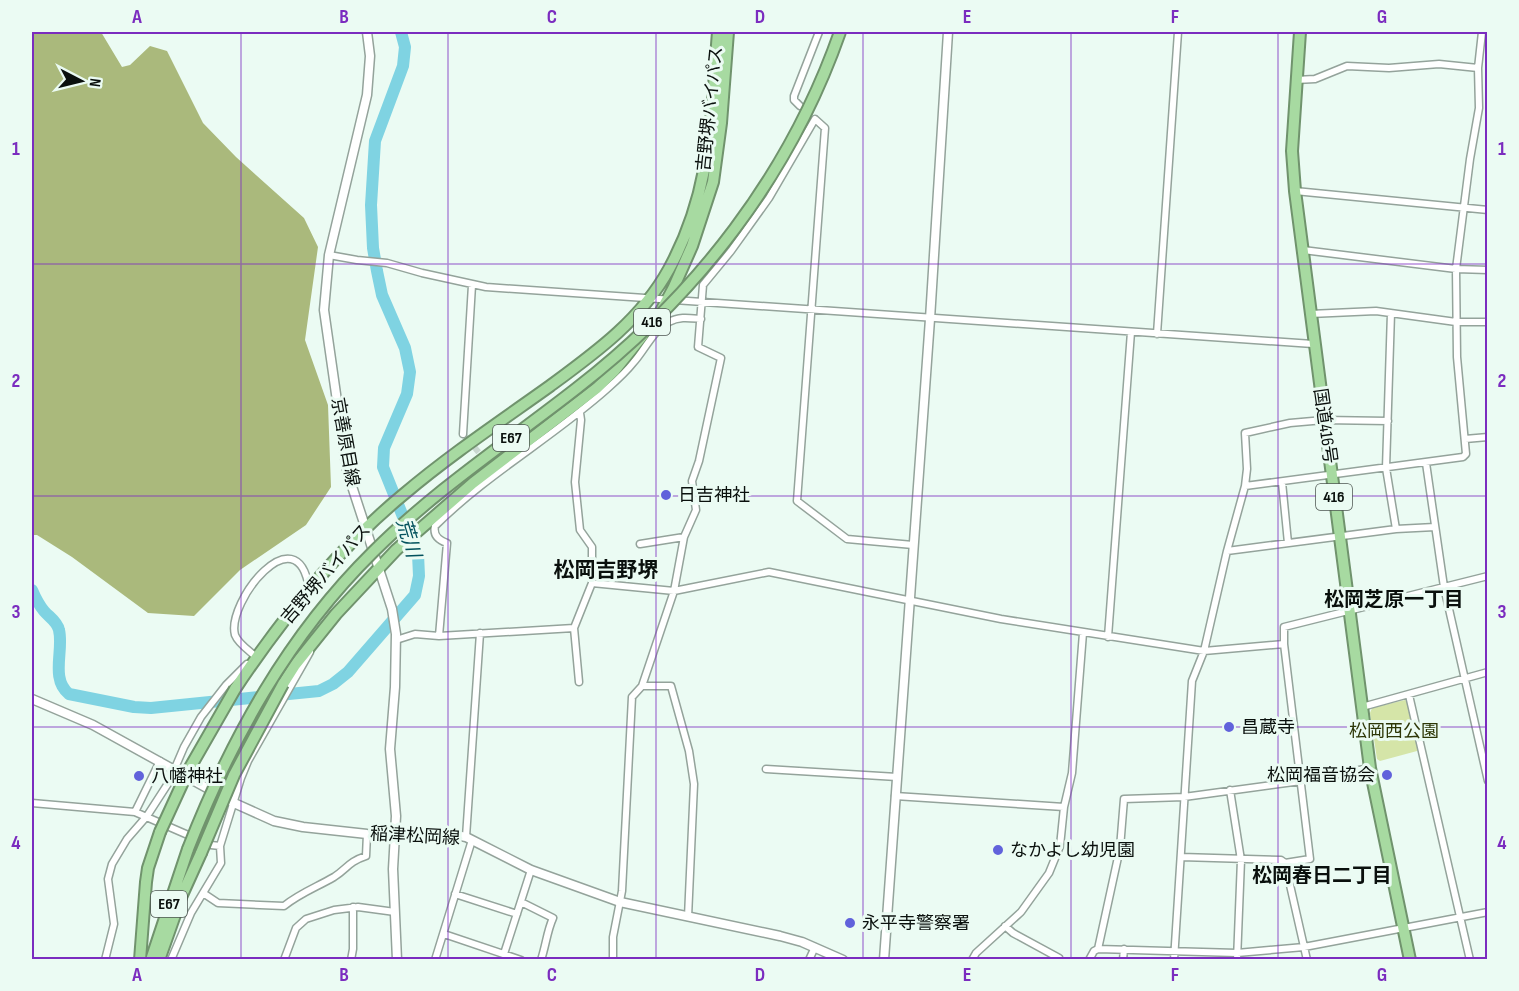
<svg xmlns="http://www.w3.org/2000/svg" width="1519" height="991" font-family="'Sofia Sans Condensed','Noto Sans JP',sans-serif">
	<rect width="100%" height="100%" fill="#ebfbf3"/>
	<path fill="#d5e5a8" d="M1405 700 1408 702 1419 748 1417 751 1380 761 1377 759 1370 713 1372 708Z"/>
	<path fill="#aab97c" d="M32 32H101L122 67 130 65 150 46 167 51 203 123 236 157 304 218 318 247 305 340 328 405 331 487 306 525 240 570 194 616 148 613 72 557 37 535H32Z"/>
	<g fill="none" stroke-linecap="round" stroke-linejoin="round">
		<path stroke="#7fd3e2" stroke-width="12" d="M32 590C35 597 39 605 44 611 49 617 57 621 59 630 64 650 50 679 69 694L134 707 151 708 319 691 333 684 348 672 415 595 419 576 418 554 383 467 384 448 407 394 410 372 405 348 382 295 377 271 373 248 371 205 375 141 403 66 405 47 401 32"/>
		<path stroke="#c9d8d0" stroke-width="6" stroke-dasharray="6 3" stroke-linecap="butt" d="M463 434 493 469"/>
		<g stroke="#94a39b" stroke-width="9">
			<path id="street" d="M1296 80 1315 79 1347 66 1389 68 1439 64 1478 68
				M800 106 794 100V96L819 32
				M1295 191 1488 210
				M1303 250 1456 269 1488 270
				M329 255 357 260 387 263 422 273 486 287 1313 344
				M1391 313 1386 468 1396 529
				M1310 314 1376 311 1456 322H1488
				M1157 334 1178 32
				M463 434 472 285
				M1465 439 1488 437
				M1426 463 1444 587 1488 781
				M1282 482 1288 543
				M1245 486 1463 457 1466 454 1457 357 1456 269 1470 159 1479 108 1478 68 1482 32
				M640 544 684 537
				M1227 551 1396 529 1435 527
				M592 583 674 591 769 572 1001 619 1204 651 1284 644
				M439 636 447 543C438 540 433 535 435 526 487 474 552 438 607 389 616 381 626 372 633 363 645 350 653 330 669 322 679 316 690 318 701 319
				M1108 637 1131 332
				M396 640 415 634 439 636 574 628
				M254 655C248 650 238 643 235 635 226 602 297 513 309 588
				M579 682 574 628 592 583V547L580 530 575 482 581 420 580 413
				M642 686H671L689 751 694 784 688 917
				M1409 695 1470 960
				M1362 707 1488 672
				M766 769 897 777
				M1230 790 1241 860 1237 960
				M895 796 1064 807
				M32 803 135 812 211 845 220 846
				M135 812 160 761
				M466 837 480 633
				M1181 857 1281 860 1285 863 1310 859 1284 644V627L1488 576
				M1285 863 1307 960
				M203 893 218 903 284 906C300 893 317 887 334 877 348 868 348 862 366 856L367 834
				M455 894 517 914
				M521 902 553 918C547 931 546 945 541 960
				M1005 926 1013 933 1059 958 1058 960
				M444 934 521 960
				M1098 949 1237 953 1304 947 1488 912
				M105 960 114 924 108 879 112 864 127 839 147 816 169 782 184 747 201 717 226 685 247 664
				M171 960 191 913 221 863 220 846 241 778 248 761 310 652
				M284 960 296 928 306 919 334 910 358 907 395 912
				M351 960 353 949V907
				M435 960 472 840
				M502 960 531 870
				M613 960V937L622 891 632 697 642 686 674 591 684 537 696 510 692 481 699 461 721 358 698 347 703 285 731 251 769 198 815 119 825 128 797 501 847 539 913 545
				M809 960 815 947
				M972 960 976 953 1021 912 1049 873 1060 846 1064 807 1072 773 1083 633
				M1089 960 1094 951 1098 949 1120 848 1124 799 1184 797 1301 781 1370 768
				M1123 960 1124 949
				M1174 960 1192 681 1204 651 1227 551 1245 486 1247 469 1245 433 1290 423 1324 420 1388 421"/>
		</g>
		<g stroke="#94a39b" stroke-width="11">
			<path id="secondary" d="M367 32 370 56 367 95 329 255 324 310 347 471 392 609 396 634 395 687 390 749 396 816 393 869 397 960
				M32 699 93 725 234 803 274 821 303 827 367 834 456 835 466 837 531 870 620 902 780 936 802 942 843 960
				M884 960 930 319 948 32"/>
		</g>
		<g stroke="#70936d" stroke-width="14">
			<path id="highway" d="M1300 32 1292 151 1295 191 1370 768 1410 960
				M661 311 673 289 692 246 713 182 721 123 728 32
				M283 684 295 665 336 614 396 550 473 483 597 388 614 371 643 335
				M235 689C283 617 337 549 404 494 450 455 501 421 550 386 595 353 641 320 669 269 712 191 711 117 718 32
				M140 960 146 882 148 868 160 832
				M151 960 188 849
				M159 960 182 895 201 853"/>
		</g>
		<use href="#street" stroke="#fff" stroke-width="6"/>
		<use href="#secondary" stroke="#fff" stroke-width="8"/>
		<use href="#highway" stroke="#a7daa1" stroke-width="10"/>
		<g stroke="#70936d" stroke-width="14" stroke-linecap="butt">
			<path id="highway-bridge" d="M160 832 188 771 235 689
				M188 849C231 739 288 636 373 552 435 490 508 442 577 388 697 295 790 175 840 32
				M201 853 234 775 283 684"/>
		</g>
		<use href="#highway-bridge" stroke="#a7daa1" stroke-width="10"/>
	</g>
	<path fill="none" stroke="#7b2cbf" stroke-width="1.5" stroke-opacity="0.55" d="M241 32V960M448 32V960M656 32V960M863 32V960M1071 32V960M1278 32V960M32 264H1488M32 496H1488M32 727H1488"/>
	<g fill="#6162db" stroke="#ebfbf3" stroke-width="2">
		<circle cx="666" cy="495" r="6"/>
		<circle cx="1229" cy="727" r="6"/>
		<circle cx="1387" cy="775" r="6"/>
		<circle cx="139" cy="776" r="6"/>
		<circle cx="998" cy="850" r="6"/>
		<circle cx="850" cy="923" r="6"/>
	</g>
	<g text-anchor="middle" dominant-baseline="central" stroke-width="6" stroke-linejoin="round" paint-order="stroke">
		<g fill="#ebfbf3" stroke="#4e5652" stroke-width="1.5">
			<rect x="634" y="309" width="36" height="26" rx="4.5"/>
			<rect x="493" y="425" width="36" height="26" rx="4.5"/>
			<rect x="1316" y="484" width="36" height="26" rx="4.5"/>
			<rect x="151" y="891" width="36" height="26" rx="4.5"/>
		</g>
		<g font-size="16" font-weight="bold" fill="#0a100d">
			<text x="652" y="322">416</text>
			<text x="511" y="438">E67</text>
			<text x="1334" y="497">416</text>
			<text x="169" y="904">E67</text>
		</g>
		<g font-size="18" fill="#0a100d" stroke="#ebfbf3">
			<text transform="translate(710 109) rotate(-84)">吉野堺バイパス</text>
			<text transform="translate(1325 426) rotate(82)">国道416号</text>
			<text transform="translate(345 442) rotate(80)">京善原目線</text>
			<text transform="translate(326 574) rotate(-49)">吉野堺バイパス</text>
			<text transform="translate(415 836) rotate(3)">稲津松岡線</text>
		</g>
		<g font-size="18" fill="#0a100d" stroke="#ebfbf3" text-anchor="start">
			<text x="678" y="495">日吉神社</text>
			<text x="1241" y="727">昌蔵寺</text>
			<text x="1375" y="775" text-anchor="end">松岡福音協会</text>
			<text x="151" y="776">八幡神社</text>
			<text x="1010" y="850">なかよし幼児園</text>
			<text x="862" y="923">永平寺警察署</text>
		</g>
		<g font-size="18" fill="#2d3606" stroke="#ebfbf3">
			<text x="1394" y="731">松岡西公園</text>
		</g>
		<g font-size="20" font-style="italic" fill="#03525d" stroke="#ebfbf3">
			<text transform="translate(408 538) rotate(73)">荒川</text>
		</g>
		<g font-size="20" font-weight="bold" fill="#0a100d" stroke="#ebfbf3">
			<text x="1394" y="600">松岡芝原一丁目</text>
			<text x="1322" y="876">松岡春日二丁目</text>
		</g>
		<g font-size="21" font-weight="bold" fill="#0a100d" stroke="#ebfbf3">
			<text x="606" y="570">松岡吉野堺</text>
		</g>
	</g>
	<rect width="1519" height="991" fill="none" stroke="#ebfbf3" stroke-width="66"/>
	<g transform="translate(81 81) rotate(97)" stroke="#ebfbf3" stroke-width="4.5" paint-order="stroke">
	<path d="M0-4.5L10 22L0 15L-10 22Z" fill="#0a100d"/>
	<text y="-9" font-size="16" font-weight="bold" text-anchor="middle" fill="#0a100d">N</text>
	</g>
	<rect x="33" y="33" width="1453" height="925" fill="none" stroke="#7b2cbf" stroke-width="2"/>
	<g font-size="20" text-anchor="middle" font-weight="bold" fill="#7b2cbf">
		<text x="137" y="23">A</text>
		<text x="344" y="23">B</text>
		<text x="552" y="23">C</text>
		<text x="760" y="23">D</text>
		<text x="967" y="23">E</text>
		<text x="1175" y="23">F</text>
		<text x="1382" y="23">G</text>
		<text x="16" y="155">1</text>
		<text x="1502" y="155">1</text>
		<text x="16" y="387">2</text>
		<text x="1502" y="387">2</text>
		<text x="16" y="618">3</text>
		<text x="1502" y="618">3</text>
		<text x="16" y="849">4</text>
		<text x="1502" y="849">4</text>
		<text x="137" y="981">A</text>
		<text x="344" y="981">B</text>
		<text x="552" y="981">C</text>
		<text x="760" y="981">D</text>
		<text x="967" y="981">E</text>
		<text x="1175" y="981">F</text>
		<text x="1382" y="981">G</text>
	</g>
</svg>
